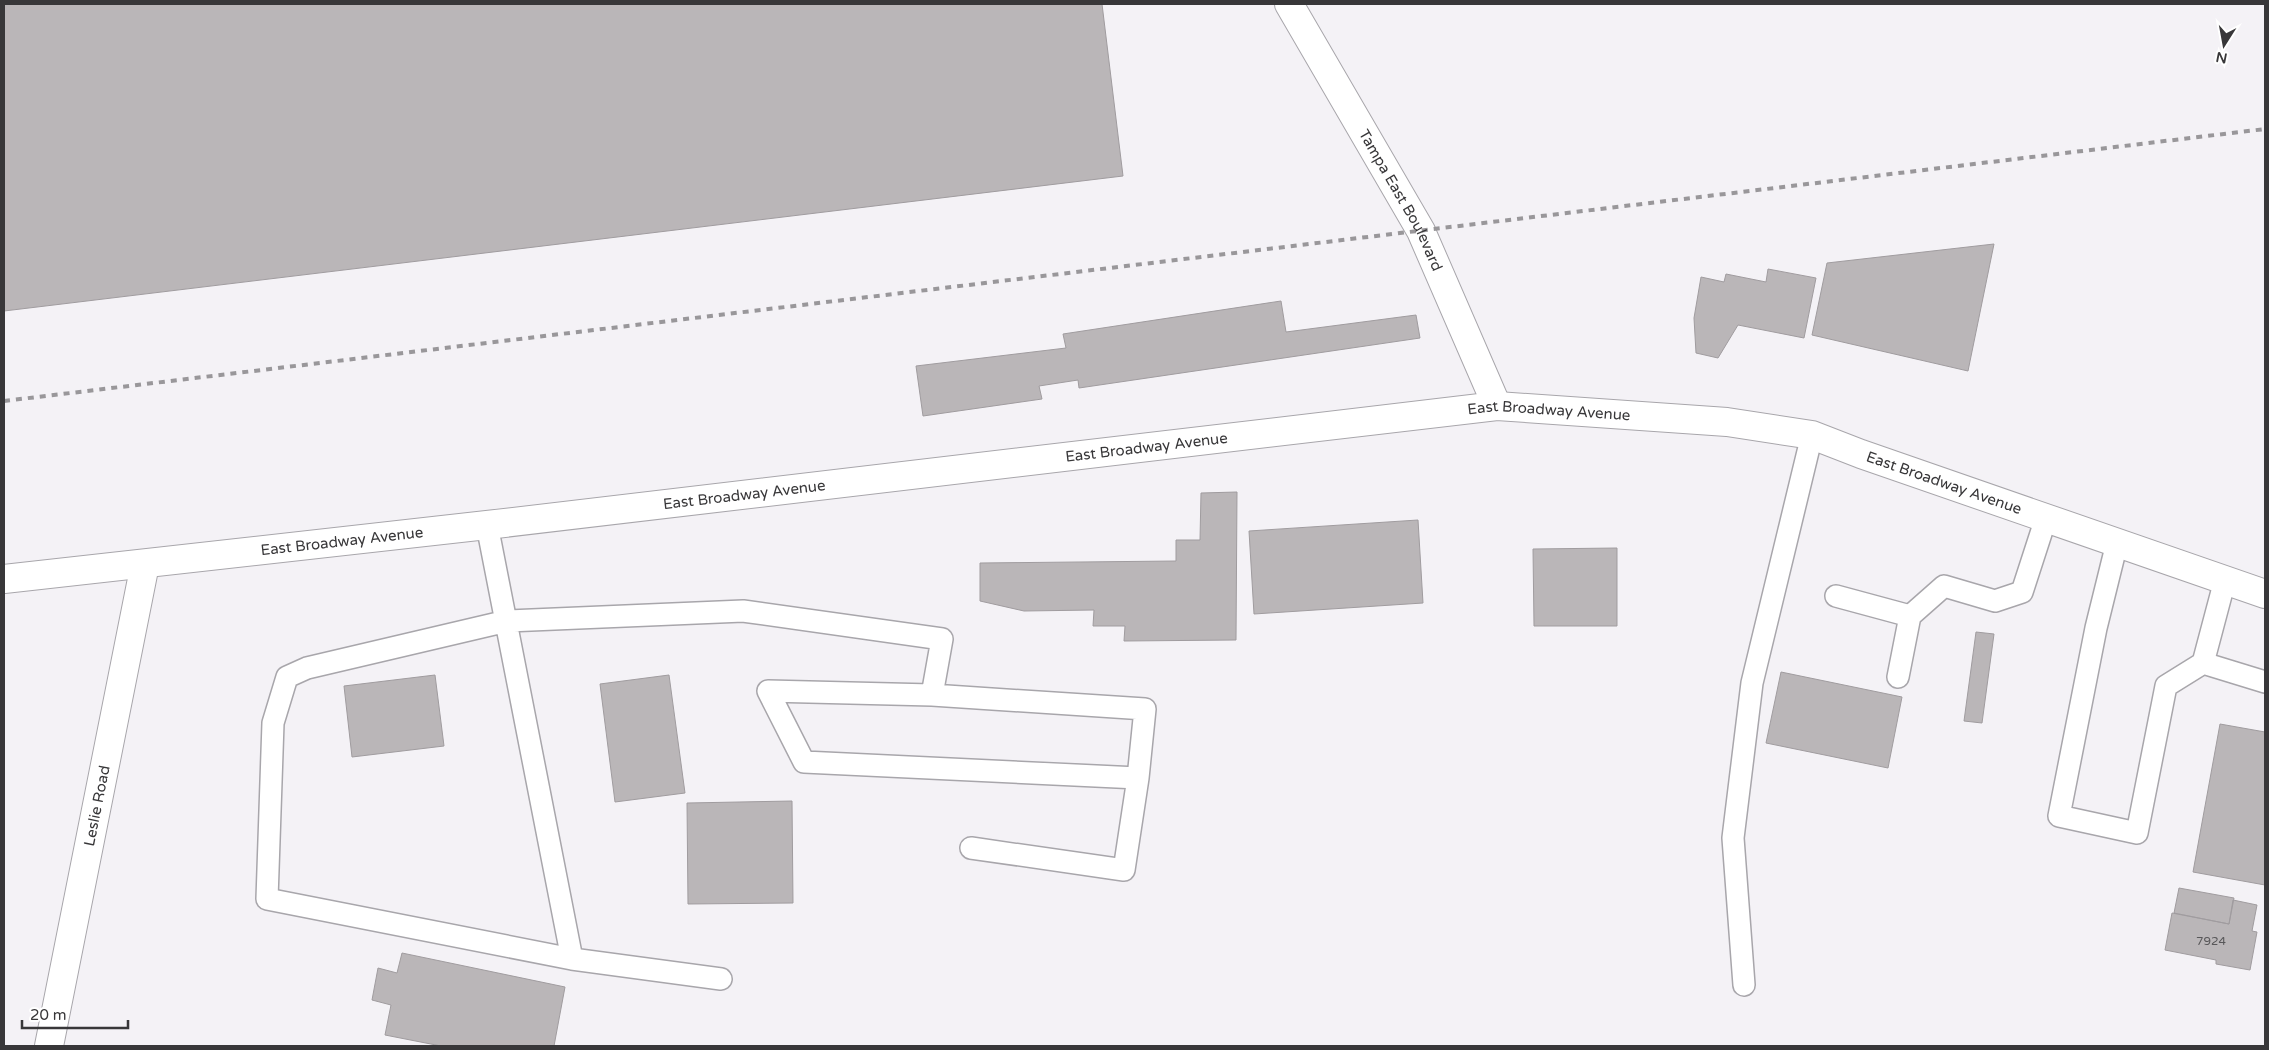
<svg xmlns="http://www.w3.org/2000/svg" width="2269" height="1050" font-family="'Varela Round',sans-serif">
	<rect width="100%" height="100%" fill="#f4f2f6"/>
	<path fill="#bab6b8" stroke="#a09c9f" d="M4 4H1102L1123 176 4 311Z
		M1994 244 1968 371 1812 335 1827 263Z
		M1768 269 1816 278 1804 338 1738 325 1718 358 1696 353 1694 318 1701 277 1724 282 1726 274 1766 282Z
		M1281 301 1286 332 1416 315 1420 338 1079 388 1078 380 1039 386 1042 399 923 416 916 366 1066 348 1063 334Z
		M1237 492 1236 640 1124 641 1125 626H1093L1094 610 1024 611 980 601V563L1176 561V540H1200L1201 493Z
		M1418 520 1423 603 1254 614 1249 531Z
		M1617 548V626H1534L1533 549Z
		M1976 632 1994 634 1982 723 1964 721Z
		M1781 672 1902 697 1888 768 1766 743Z
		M435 675 444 746 352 757 344 686Z
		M669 675 685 793 615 802 600 684Z
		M2220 724 2265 732V885L2193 872Z
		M792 801 793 903 688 904 687 803Z
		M2179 888 2234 898 2229 924 2174 913Z
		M2233 900 2257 905 2252 931 2257 932 2250 970 2216 964V960L2165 950 2172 913 2229 924Z
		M402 953 565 987 554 1046H441L385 1035 391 1005 372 1000 378 968 397 973Z"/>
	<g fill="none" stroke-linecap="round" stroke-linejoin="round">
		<g stroke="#a8a6ab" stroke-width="24">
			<path id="service" d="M487 525 572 959
				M2117 543 2096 628 2059 816 2137 833 2166 686 2203 663 2225 580
				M1836 596 1910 616
				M2203 663 2265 682
				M1898 677 1910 616 1944 586 1995 601 2022 592 2046 518
				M932 695 1145 709 1138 778
				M721 979 572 959 267 899 273 723 287 677 307 668 507 621 743 611 942 639 932 695 768 691 804 762 1138 778 1124 870 971 848
				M1744 985 1733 838 1752 683 1812 435"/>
		</g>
		<g stroke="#a8a6ab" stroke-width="30">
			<g id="secondary">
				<path id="s1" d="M1289 4 1421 231 1497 406"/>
				<path id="s2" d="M4 579 487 525 1497 406 1727 422 1812 435 1861 454 2265 594"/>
				<path id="s3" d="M49 1046 145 564"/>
			</g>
		</g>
		<use href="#service" stroke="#fff" stroke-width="21"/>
		<use href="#secondary" stroke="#fff" stroke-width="28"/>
		<path stroke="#99979a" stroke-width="4" stroke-dasharray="6 6" stroke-linecap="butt" d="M4 401 2265 129"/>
	</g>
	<g text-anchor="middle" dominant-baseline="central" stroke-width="4" stroke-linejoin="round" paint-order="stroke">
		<g font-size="12" fill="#585759">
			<text x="2211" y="941">7924</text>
		</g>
		<g font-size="15" fill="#383739" stroke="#fff">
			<text stroke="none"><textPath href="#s1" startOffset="226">Tampa East Boulevard</textPath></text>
			<text stroke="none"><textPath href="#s2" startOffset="1555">East Broadway Avenue</textPath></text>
			<text stroke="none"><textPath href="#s2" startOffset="1150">East Broadway Avenue</textPath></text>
			<text stroke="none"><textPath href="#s2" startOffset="1960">East Broadway Avenue</textPath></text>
			<text stroke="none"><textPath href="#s2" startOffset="745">East Broadway Avenue</textPath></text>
			<text stroke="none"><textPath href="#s2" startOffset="340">East Broadway Avenue</textPath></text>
			<text stroke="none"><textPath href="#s3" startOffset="245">Leslie Road</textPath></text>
		</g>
	</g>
	<rect width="2269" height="1050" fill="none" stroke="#383739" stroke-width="10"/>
	<g transform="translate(2224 45) rotate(191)" stroke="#ffffff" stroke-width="4" paint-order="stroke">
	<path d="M0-4L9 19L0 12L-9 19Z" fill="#383739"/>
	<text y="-8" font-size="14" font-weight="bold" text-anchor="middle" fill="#383739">N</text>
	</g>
	<path d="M22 1020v8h106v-8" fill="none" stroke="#383739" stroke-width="2.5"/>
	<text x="30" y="1020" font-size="15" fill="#383739" stroke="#ffffff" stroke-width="4" paint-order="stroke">20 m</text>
</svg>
